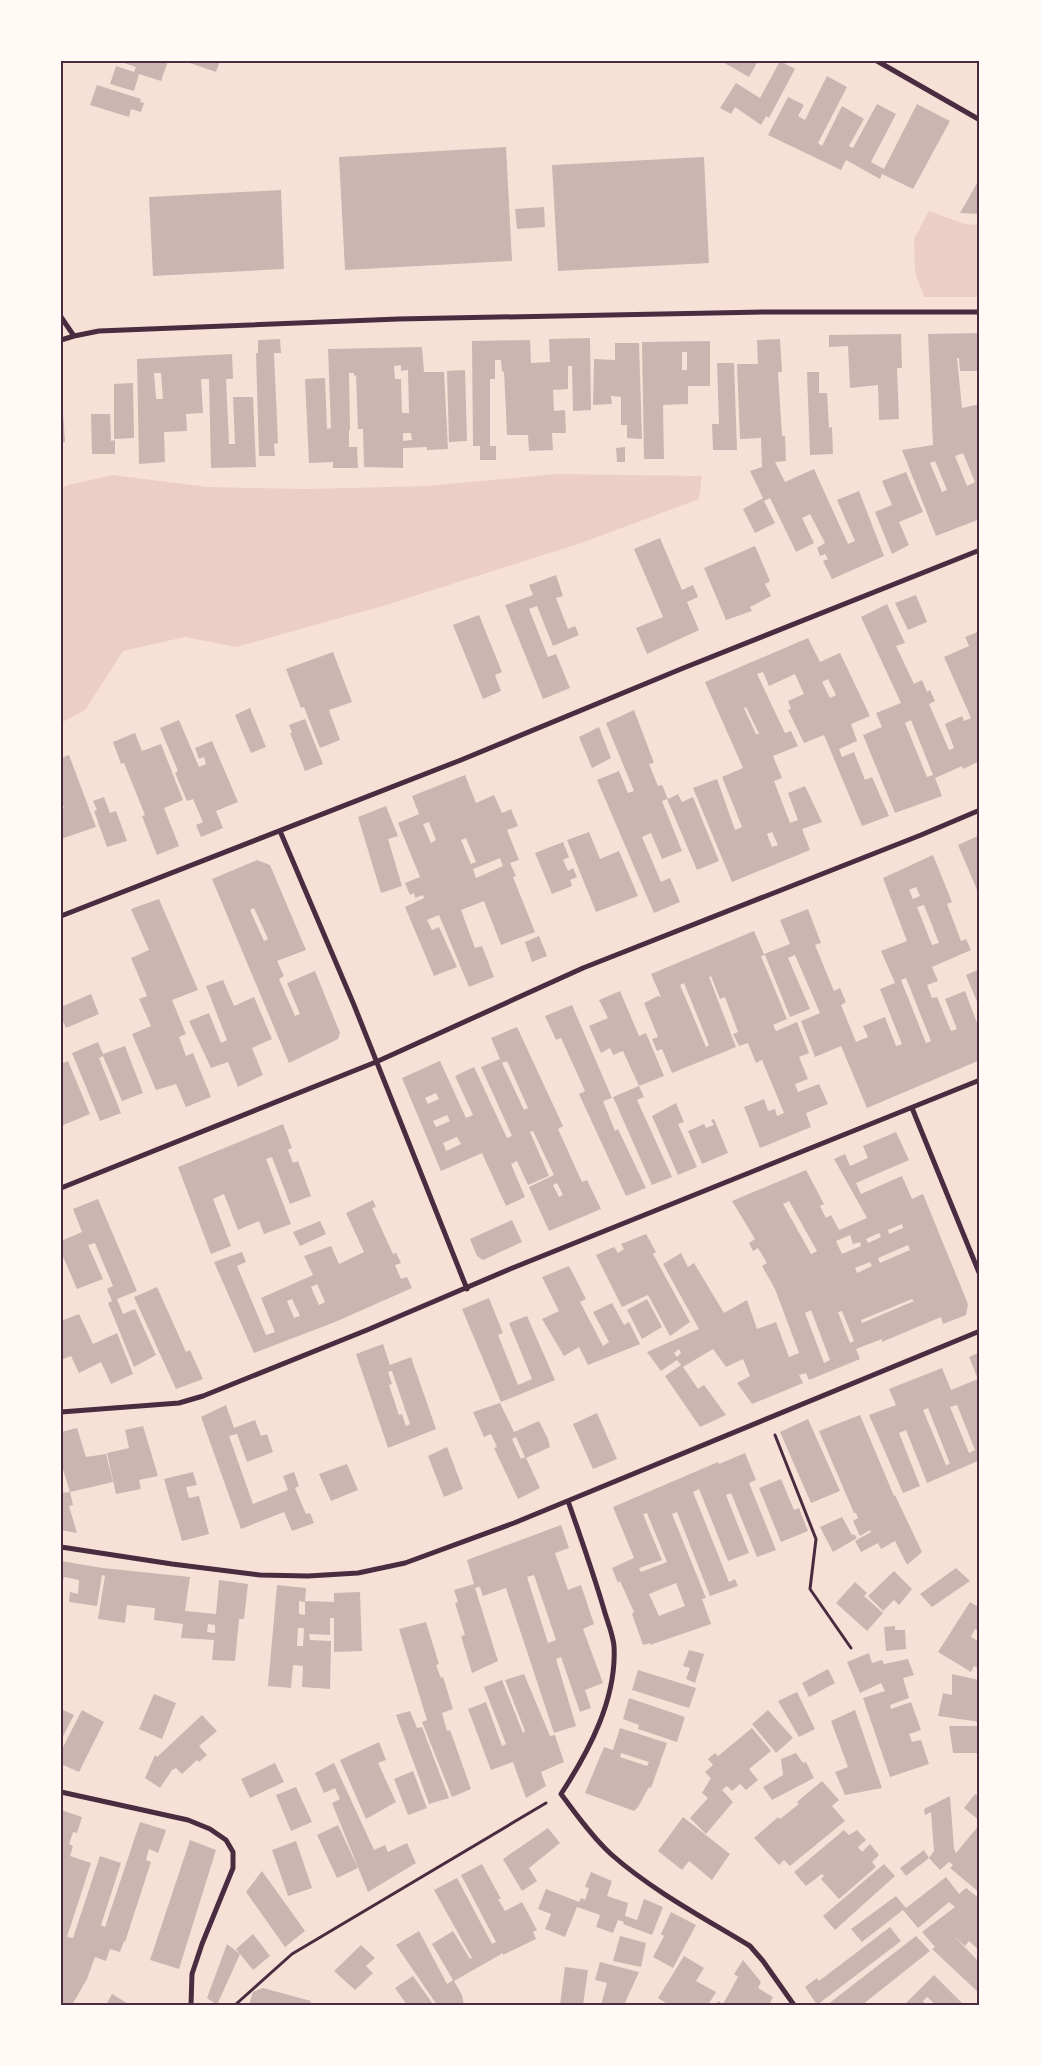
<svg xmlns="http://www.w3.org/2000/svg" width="1041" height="2066" font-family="Figtree,sans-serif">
	<rect width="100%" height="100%" fill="#f7e1d7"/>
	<path fill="#ebcfc5" d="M929 211 965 224 980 225V297H924L915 272 914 239Z
		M557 474 702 476 699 499 584 542 383 606 236 647 185 637 123 651 85 710 61 723V489L68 485 112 475 208 487 306 489 427 486Z"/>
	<path fill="#ccb4b1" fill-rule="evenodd" d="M118 61H168L161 81 139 74 134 91 110 84 116 66 134 72 136 67Z
		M184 61H220L216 72Z
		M721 61H758L749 77Z
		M780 61 795 69 769 118 766 116 761 125 735 107 731 114 720 108 736 83 760 98Z
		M827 76 847 87 818 143 822 146 842 106 864 119 849 146 853 148 877 104 896 114 871 162 884 169 917 104 950 121 913 189 882 174 880 179 846 160 841 170 768 135 788 97 804 105 798 116 805 120Z
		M97 85 141 99 140 102 144 103 141 112 131 109 129 117 90 105Z
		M506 147 512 261 345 270 339 157Z
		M704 157 709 263 558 271 552 165Z
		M980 178V214L960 213Z
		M281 190 284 269 153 276 149 197Z
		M544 207 545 227 517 229 515 209Z
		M980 333V371H960L959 358H957L962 408 980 404V519L936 536 902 450 933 445 928 334ZM963 453 975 482 967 486 955 456ZM935 461 947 490 942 492 930 463Z
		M901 334 902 368H897L899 419 879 420 878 385 850 388 848 346 829 347V335Z
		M590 338 591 410 573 411 572 366H568V389L553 390 554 411 565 410 566 433H552L553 450 529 451 528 435H507L504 371 502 372 501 360H495V379H490V446H496V460H480V446H473L472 341 530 340 531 363 550 362 549 339Z
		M280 339 281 353H274L278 443 274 444 275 456H259L256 353H258V340Z
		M780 339 782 372H778L782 436H785L786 461 775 462 785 482 814 469 848 544 855 541 837 500 859 491 884 556 832 579 823 561 828 559 825 554 820 556 817 548 825 543 810 514 802 518 814 543 796 552 770 498 764 501 775 523 755 533 743 509 763 498 750 471 762 467 761 438 740 439 737 364H758L757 340Z
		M710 341V386H688V404L663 405 664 459H644L642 342ZM682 352H687V370H682Z
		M615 343H639L642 439 627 438V425H621V397L611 396 612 404 593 405 594 359 615 360Z
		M422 347 424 372H444L448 449 427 450V447L403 448V468L364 467 363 429H358L356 375 354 376V373H349L350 430H349V447H357L358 468H333V462L309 463 305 379 325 378 327 429 331 428 328 349ZM401 365V371L408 370 409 413H402L401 379H395L394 366ZM403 433H411L412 440 403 441Z
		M232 354 233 379H226L229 444H235L233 397H253L256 467 211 468 209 379H201L203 413 186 414 187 431 164 432 165 462 139 464 137 359ZM154 373H161L163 399H156Z
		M717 363H734L737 450H713L712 424H719Z
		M465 370 467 441 449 442 447 371Z
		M807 372H819V393H827L829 428 832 427 833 454 810 455Z
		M133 383 134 438 114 439V384Z
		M63 412 65 442H61V413Z
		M91 414H110L111 441 115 440V454H92Z
		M625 447V462H617L616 448Z
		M906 472 923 512 899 522 909 545 892 554 875 512 892 505 882 481Z
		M660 538 682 590 693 585 698 597 687 602 699 630 647 654 636 628 663 617 634 549Z
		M755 546 770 581 765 584 771 596 750 607 752 611 726 620 704 568Z
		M556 575 563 596 556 598 568 629 575 626 579 635 553 646 537 606 529 609 548 657 556 654 570 688 543 699 505 605 533 595 529 585Z
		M916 595 927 622 908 630 895 603Z
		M887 604 905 643 896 646 914 684 922 680 927 692 930 690 935 701 929 704 949 750 954 748 945 724 962 716 964 721 971 718 944 657 969 646 965 637 980 631V761L963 769 962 766 935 778 942 796 895 813 863 735 882 727 876 713 901 703 861 617ZM911 720 933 775 927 777 905 723Z
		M479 615 502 672 495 675 501 691 483 699 453 625Z
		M808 638 820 662 840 653 870 716 851 724 857 741 839 749 842 757 854 752 865 780 872 777 889 816 862 826 824 735 804 743 788 710 791 709 788 701 804 694 795 674 769 686 763 672 757 674 785 733 791 731 798 746 773 756 782 778 774 781 790 823 798 820 788 793 805 786 822 822 802 829 810 850 732 882 693 788 717 779 735 830 742 827 722 777 743 768 705 682ZM828 679 836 695 830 698 822 682ZM746 707 759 734H756L744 708ZM772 832 778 845 772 847 767 834Z
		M333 652 352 702 329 710 340 740 320 748 304 707 301 708 286 669Z
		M250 708 266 747 251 753 235 715Z
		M634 710 654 763 649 764 658 786 662 785 668 799 678 794 682 802 693 797 719 861 697 870 667 799 662 801 682 851 662 859 651 833 642 837 661 882 670 878 680 902 654 913 597 780 619 771 628 793 634 791 606 723Z
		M305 719 323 764 305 771 290 733H292L289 725Z
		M179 720 199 767 206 764 204 757 199 759 195 748 212 741 238 802 216 811 223 828 201 837 196 825 203 822 193 799 187 801 175 773 178 771 160 728Z
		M599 727 611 758 592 768 579 737Z
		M135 733 142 751 161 744 183 800 164 808 179 846 157 855 142 816 145 815 124 763 121 764 113 742Z
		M69 755 96 827 61 839V809L64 808 61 800V758Z
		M465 775 476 803 494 795 502 813 511 809 518 826 507 830 519 860 510 863 516 876 513 877 535 932 501 945 484 901 461 910 475 948 482 946 494 977 469 987 439 915 427 920 432 930 439 927 457 967 434 976 405 907 424 898 423 895 415 898 414 893 410 895 405 883 420 877 398 823 419 814 412 796ZM429 822 436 840 431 843 423 824ZM466 838 476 862 471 864 461 840ZM500 858 503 866 476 878 473 869Z
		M104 797 110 813 116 811 127 841 107 847 94 811 97 810 93 801Z
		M386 806 398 836 388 839 402 886 381 893 358 817Z
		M589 832 600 859 619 851 638 896 596 912 567 840Z
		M980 835V897L958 845Z
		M563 842 569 857 563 860 568 871 573 868 577 877 570 880 572 886 552 894 535 853Z
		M933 855 952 902 947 904 961 941 966 939 971 950 932 967 938 981 927 985 932 998 937 997 951 1031 957 1029 945 999 965 991 977 1023 980 1022V1060L867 1108 841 1046 815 1057 801 1021 820 1013 795 955 788 958 810 1009 790 1017 765 955 761 956 787 1019 773 1025 776 1031 797 1022 809 1053 799 1057 808 1079 795 1084 798 1092 819 1084 828 1104 806 1113 811 1127 760 1148 744 1107 764 1099 768 1111 775 1109 777 1116 784 1113 762 1060 756 1063 748 1043 739 1046 733 1034 738 1032 725 997 720 999 711 976 709 977 736 1047 672 1073 662 1049 657 1051 652 1039 658 1037 644 1003 658 996 661 997 651 974 754 931 764 954 790 944 780 920 808 909 821 943 815 945 834 991 840 988 846 1002 841 1005 856 1042 868 1037 863 1026 885 1017 896 1046 902 1044 880 989 895 983 881 951 907 941 883 878ZM916 887 920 896 913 899 909 890ZM924 905 939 943 932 945 917 907ZM906 978 931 1041 926 1043 901 980ZM684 983 709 1045 706 1047 680 985Z
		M257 860 270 865 306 950 277 961 284 976 279 979 295 1016 300 1014 287 983 315 971 340 1033 338 1039 289 1063 212 879ZM254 908 268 939 264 941 250 910Z
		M159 899 198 990 172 1000 186 1034 179 1037 186 1056 193 1053 211 1097 186 1107 176 1084 156 1090 132 1034 151 1026 139 999 147 996 131 958 149 950 131 909Z
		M539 936 547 956 532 962 525 942Z
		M980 969V1009L966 975Z
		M223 980 234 1006 254 997 272 1039 252 1048 263 1075 238 1087 228 1062 211 1068 189 1021 209 1013 221 1043 227 1040 206 986Z
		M620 991 639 1036 646 1033 664 1076 639 1086 623 1051 613 1055 610 1048 601 1053 589 1026 608 1018 599 1000Z
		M91 994 99 1014 66 1028 61 1017V1007Z
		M572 1005 612 1098 603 1101 615 1131 618 1129 646 1188 626 1196 579 1094 585 1091 561 1038 556 1040 545 1016Z
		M517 1027 563 1126 558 1129 582 1182 587 1180 601 1209 549 1231 529 1187 554 1175 533 1131 530 1132 549 1176 528 1185 517 1161 511 1164 525 1197 506 1206 482 1153 441 1171 402 1078 440 1061 466 1118 473 1115 455 1076 474 1067 507 1138 512 1136 481 1067 500 1059 491 1038ZM507 1061 528 1108 524 1110 502 1063ZM436 1093 439 1099 428 1104 425 1098ZM447 1115 450 1121 436 1127 433 1121ZM457 1137 461 1144 446 1151 443 1143ZM557 1183 563 1195 559 1197 553 1185Z
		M98 1042 103 1054 125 1046 143 1093 122 1101 103 1056 99 1058 121 1113 100 1121 72 1053Z
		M68 1061 90 1114 61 1126V1064Z
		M639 1086 644 1097 637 1100 672 1177 652 1185 613 1097Z
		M676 1103 684 1122 678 1124 697 1167 678 1175 652 1116Z
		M714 1119 728 1153 702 1164 688 1131 704 1124 706 1128 714 1125 711 1120Z
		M283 1124 292 1148 288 1150 293 1163 298 1161 311 1196 290 1204 272 1157 266 1159 291 1224 264 1234 259 1221 238 1230 224 1194 213 1199 231 1246 211 1254 178 1167Z
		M896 1132 909 1160 856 1183 861 1194 902 1176 912 1199 923 1194 968 1304 966 1315 943 1324 941 1317 882 1342V1339L856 1349 860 1359 809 1380 806 1373 799 1375 803 1383 752 1404 737 1383 750 1376 743 1359 726 1367 713 1349 683 1367 698 1389 704 1385 726 1415 700 1427 665 1376 681 1365 677 1360 661 1371 647 1352 699 1329 663 1264 681 1253 688 1267 694 1263 724 1313 747 1300 757 1329 776 1322 789 1357 799 1353 775 1289 762 1266 767 1263 758 1248 753 1251 749 1243 755 1239 732 1201 806 1170 824 1204 820 1206 826 1218 831 1215 839 1230 867 1218 834 1159 845 1154 850 1166 868 1158 863 1146ZM789 1201 817 1251 811 1254 783 1204ZM902 1224 903 1228 889 1234 888 1230ZM879 1233 881 1237 868 1243 866 1239ZM850 1235 853 1244 860 1242 861 1246 842 1254 836 1241ZM908 1245 910 1250 880 1263 878 1258ZM870 1262 872 1266 857 1273 855 1268ZM912 1299 914 1301 862 1323 861 1320ZM811 1310 830 1360 824 1363 805 1313ZM842 1311 854 1341 850 1343 838 1312ZM679 1349 681 1353 677 1357 674 1353Z
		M98 1199 137 1291 117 1299 123 1314 135 1309 156 1355 134 1367 108 1303 112 1301 107 1289 113 1286 95 1243 88 1245 103 1279 77 1289 61 1252V1241L82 1232 73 1209Z
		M373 1200 376 1207 372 1208 393 1254 396 1253 401 1263 395 1265 401 1279 407 1277 412 1288 335 1322 254 1353 214 1262 242 1252 246 1262 237 1266 266 1335 275 1332 261 1298 313 1275 304 1256 331 1246 339 1264 364 1252 346 1213ZM317 1284 325 1302 319 1305 311 1287ZM292 1299 300 1316 294 1318 287 1301Z
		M512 1220 522 1242 483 1260 477 1256 470 1239Z
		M320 1221 326 1234 300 1246 293 1232Z
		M646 1234 656 1252 653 1254 690 1322 670 1336 648 1295 622 1307 596 1255 614 1247 618 1253 624 1249 621 1244Z
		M569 1266 586 1299 580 1302 603 1346 609 1342 593 1312 612 1303 624 1325 629 1322 640 1344 588 1365 579 1347 564 1356 542 1319 559 1311 542 1277Z
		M157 1287 186 1352 190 1350 203 1379 176 1389 134 1297Z
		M489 1298 503 1333 498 1335 518 1385 532 1379 509 1323 527 1316 555 1380 501 1402 462 1309Z
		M647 1299 662 1327 642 1339 627 1310Z
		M79 1314 93 1344 117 1333 133 1374 111 1384 101 1362 79 1373 71 1356 61 1360V1321Z
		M383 1344 390 1365 411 1357 436 1429 388 1448 356 1354ZM392 1371 410 1424 406 1426 402 1414 399 1415 389 1385 392 1384 388 1372Z
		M980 1352V1460L927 1483 906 1430 899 1433 920 1486 903 1493 869 1415 896 1405 889 1389 942 1368 951 1390 978 1379 969 1357ZM957 1405 975 1450 969 1453 950 1407ZM928 1408 950 1464 946 1465 923 1410Z
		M500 1403 514 1432 539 1421 548 1439 550 1447 526 1458 540 1488 518 1499 494 1448 497 1447 491 1434 484 1437 473 1412ZM516 1437 525 1457 521 1459 512 1439Z
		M226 1405 234 1428 255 1420 261 1436 267 1434 273 1452 247 1462 237 1434 229 1436 253 1504 288 1490 283 1476 294 1472 299 1486 295 1488 306 1514 310 1513 314 1523 292 1531 284 1512 241 1529 201 1417Z
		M597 1413 617 1459 593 1469 573 1424Z
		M860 1415 894 1496 895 1495 922 1552 907 1565 895 1541 881 1549 878 1543 861 1552 855 1541 871 1532 870 1530 860 1536 853 1521 858 1518 856 1513H854L819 1431Z
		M808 1419 840 1491 811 1503 780 1432Z
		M143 1426 158 1476 139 1480 141 1489 116 1494 107 1453 129 1448 125 1430Z
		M77 1428 86 1457 106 1454 113 1482 70 1492 61 1463V1432Z
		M447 1447 463 1489 444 1497 428 1456Z
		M745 1453 756 1480 749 1483 776 1550 757 1557 731 1493 726 1495 749 1553 728 1561 699 1489 693 1492 729 1582 735 1579 738 1586 710 1596 677 1512 672 1514 706 1598 702 1599 711 1624 650 1645V1643L643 1645 632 1614 634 1612 620 1581 618 1583 612 1568 634 1558 613 1507 718 1462 719 1464ZM647 1513 667 1562 641 1572 639 1568 662 1560 643 1514ZM676 1583 685 1606 659 1616 649 1594Z
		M347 1464 358 1490 331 1501 319 1474Z
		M193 1472 197 1485 186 1487 189 1498 199 1496 209 1534 182 1541 164 1479Z
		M781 1479 794 1510 799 1508 808 1531 781 1542 759 1488Z
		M70 1492 73 1505 69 1506 77 1533 61 1530V1493Z
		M842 1517 852 1535 854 1534 857 1538 833 1552 820 1527Z
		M561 1525 569 1548 555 1553 568 1590 581 1585 594 1624 583 1629 603 1683 585 1690 591 1708 580 1712 561 1657 556 1659 576 1726 554 1733 506 1588 483 1596 480 1587 475 1588 498 1661 472 1673 461 1636 465 1635 455 1603 458 1602 454 1590 474 1584 467 1560ZM534 1575 556 1640 548 1643 527 1577Z
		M61 1561 103 1568 190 1577 185 1611 216 1614 219 1580 248 1584 244 1619H239L235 1661 212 1660 214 1640 181 1638 183 1624 154 1620 155 1608 127 1605 125 1623 98 1619 105 1576 102 1575 97 1606 69 1602 70 1592 78 1594 79 1580 64 1577 61 1588ZM208 1624 215 1625V1633L207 1632Z
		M956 1568 970 1581 932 1607 920 1594Z
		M894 1571 912 1589 899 1605 894 1600 883 1611 868 1596Z
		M855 1582 867 1593 864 1596 883 1613 867 1631 836 1603Z
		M277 1585 306 1588 305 1602 299 1601V1614L305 1615V1601L334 1602V1593L360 1592 362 1651 334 1652V1618H330V1635L309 1634 310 1640 331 1641 330 1689 302 1687 303 1666 293 1665 291 1688 268 1686ZM298 1628H304L303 1646H297Z
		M970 1602 980 1608V1632L975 1629 971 1637 980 1642V1669L974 1666 971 1672 938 1652Z
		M426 1622 439 1664 436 1665 441 1678 443 1677 453 1709 442 1713 447 1731 450 1730 471 1789 452 1797 422 1722 427 1720 399 1629Z
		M895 1626V1630H905L906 1649 886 1651 884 1627Z
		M689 1650 704 1654 695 1683 686 1679 690 1668 683 1666Z
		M869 1653 872 1663 882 1660 884 1664 908 1659 914 1675 903 1678 909 1698 890 1705 891 1709 911 1702 921 1730 909 1734 912 1742 921 1740 929 1764 890 1777 863 1698 885 1691 881 1683 860 1693 847 1662Z
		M828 1669 835 1683 809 1697 802 1683Z
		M638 1670 696 1688 689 1708 632 1690Z
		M524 1674 550 1736 555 1735 564 1762 541 1772 546 1786 526 1798 513 1762 491 1770 468 1709 486 1702 502 1746 506 1744 484 1687 502 1680 523 1733 525 1731 505 1680Z
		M952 1674 979 1680 980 1722 938 1716 943 1693 952 1695Z
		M797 1692 815 1729 799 1737 778 1701Z
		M154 1694 176 1703 162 1739 139 1729Z
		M629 1698 685 1717 677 1742 638 1729 639 1725 623 1719Z
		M61 1709 74 1715 61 1740Z
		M82 1710 104 1722 79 1772 61 1764V1751Z
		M768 1710 793 1738 776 1753 752 1724Z
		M855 1710 882 1788 845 1795 835 1772 848 1767 831 1721Z
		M410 1711 417 1728 422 1727 449 1798 429 1804 396 1715Z
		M202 1715 217 1731 199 1746 207 1755 199 1762 197 1760 182 1774 176 1768 172 1770 160 1788 145 1778 155 1755 157 1757Z
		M949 1726H977V1753H953Z
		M620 1728 667 1743 651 1788 649 1787 638 1807 634 1811 585 1793 604 1747 613 1750ZM621 1753 649 1762 647 1766 620 1757Z
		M752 1728 771 1751 749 1769 758 1780 746 1790 740 1784 732 1791 727 1786 722 1790 733 1802 706 1834 690 1818 708 1798 702 1793 711 1778 705 1772 713 1765 708 1759 715 1753 718 1756Z
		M379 1742 386 1760 378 1763 396 1802 366 1819 340 1760Z
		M796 1753 803 1763 806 1762 814 1778 772 1800 763 1787 783 1775 781 1759Z
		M275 1763 284 1782 250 1798 241 1779Z
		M334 1763 374 1850 385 1845 388 1852 407 1843 416 1863 368 1892 332 1803 340 1799 335 1788 324 1793 315 1773Z
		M413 1771 427 1808 408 1815 394 1779Z
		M822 1781 839 1800 832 1806 845 1821 790 1866 784 1860 779 1865 754 1838 778 1817 780 1819 799 1804 797 1802Z
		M296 1787 312 1822 291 1831 276 1795Z
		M975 1794 980 1798V1821L964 1808Z
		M950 1796 954 1849 956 1853 980 1824V1893L950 1868 953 1865 949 1862 940 1870 929 1858 906 1876 900 1868 924 1850 929 1858 934 1851 931 1812 925 1815 924 1809Z
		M61 1810 82 1817 77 1833 73 1832 69 1844 73 1846 70 1856 91 1863 67 1937 73 1938 100 1856 121 1863 101 1925 105 1927 140 1822 166 1830 158 1853 149 1849 146 1860 151 1862 150 1865 125 1942 124 1941 120 1952 110 1949 106 1961 95 1957 87 1979 72 2005H61Z
		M683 1817 730 1854 712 1880 689 1861 682 1870 658 1851Z
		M338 1825 358 1868 337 1878 317 1835Z
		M548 1828 560 1843 529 1868 537 1881 522 1891 503 1859Z
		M844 1830 849 1835 857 1830 866 1840 858 1847 862 1852 870 1844 879 1855 872 1862 876 1867 839 1899 821 1879 824 1876 822 1874 806 1886 794 1872Z
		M190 1840 216 1850 179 1969 150 1960Z
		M296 1841 312 1888 288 1896 272 1850Z
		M482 1864 501 1899H498L505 1911 522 1902 537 1930 533 1932 536 1939 503 1955V1953L454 1981 462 1995 464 2005H437L396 1945 419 1931 447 1984 453 1980 432 1944 453 1931 470 1959 472 1958 434 1890 457 1878 492 1944 496 1942 461 1875Z
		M884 1864 895 1876 835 1930 823 1916Z
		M262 1871 305 1931 285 1947 246 1892Z
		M591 1872 612 1881 607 1896 628 1903 625 1916 637 1920 644 1899 663 1907 652 1935 623 1924 624 1922 618 1920 613 1933 596 1927 600 1915 577 1907 565 1937 545 1929 551 1914 538 1909 546 1889 579 1902 581 1898 585 1900 589 1888 585 1887Z
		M946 1877 959 1894 966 1888 980 1899V1951L969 1941 965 1946 954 1936 980 1963V1994L932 1949 935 1947 922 1932 955 1907 949 1902 918 1928 903 1910 862 1942 851 1929 896 1896 906 1908Z
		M671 1912 696 1925 673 1968 653 1957 664 1936 661 1934Z
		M890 1927 901 1941 817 2005 805 1987 817 1978 819 1981Z
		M253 1934 270 1956 253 1970 236 1949Z
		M620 1936 646 1943 641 1967 613 1961Z
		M916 1936 930 1951 862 2005H827Z
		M227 1944 240 1954 217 2005 207 1998Z
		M361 1945 375 1958 366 1966 373 1973 355 1990 334 1971Z
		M684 1956 704 1968 696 1981 716 1992 708 2005H669L658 1998Z
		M743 1960 761 1982 758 1988 773 1997 769 2005H716L718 2001 723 2004 738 1977 734 1974Z
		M600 1962 639 1972 624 2005H601L607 1983 595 1980Z
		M565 1967 588 1970 583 2005H560Z
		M934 1975 964 2005H936L927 1997 923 2001 926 2005H904Z
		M413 1976 433 2004 432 2005H407L395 1988Z
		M263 1988 311 2001 310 2005H249L253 1992Z
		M112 1994 130 2005H106Z"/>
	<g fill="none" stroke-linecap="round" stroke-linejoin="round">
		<path stroke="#4a2c40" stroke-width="3" d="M775 1435 816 1539 810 1589 851 1648
			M235 2005 292 1954 546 1803"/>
		<path stroke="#4a2c40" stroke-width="5" d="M877 61 980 120
			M61 317 74 336
			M61 340 74 336 99 331 398 319 765 312H980
			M280 831 354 1005 467 1289
			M61 916 461 760 681 669 980 550
			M912 1108 980 1275
			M61 1188 376 1062 583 968 921 835 980 810
			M61 1412 179 1403 203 1396 367 1330 510 1269 980 1080
			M568 1501C581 1538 594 1575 605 1613 608 1623 613 1635 614 1646 617 1699 589 1751 561 1794 577 1815 593 1838 612 1855 653 1891 704 1918 750 1946L763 1961 794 2005
			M61 1547 172 1564 260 1575 308 1576 358 1573 405 1563 514 1523 980 1331
			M61 1792 188 1820 210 1829 226 1840 233 1852V1868L202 1944 192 1974 191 2005"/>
	</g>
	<rect width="1041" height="2066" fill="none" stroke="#fffaf5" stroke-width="125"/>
	<rect x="62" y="62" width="916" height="1942" fill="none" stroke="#4a2c40" stroke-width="2"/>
</svg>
